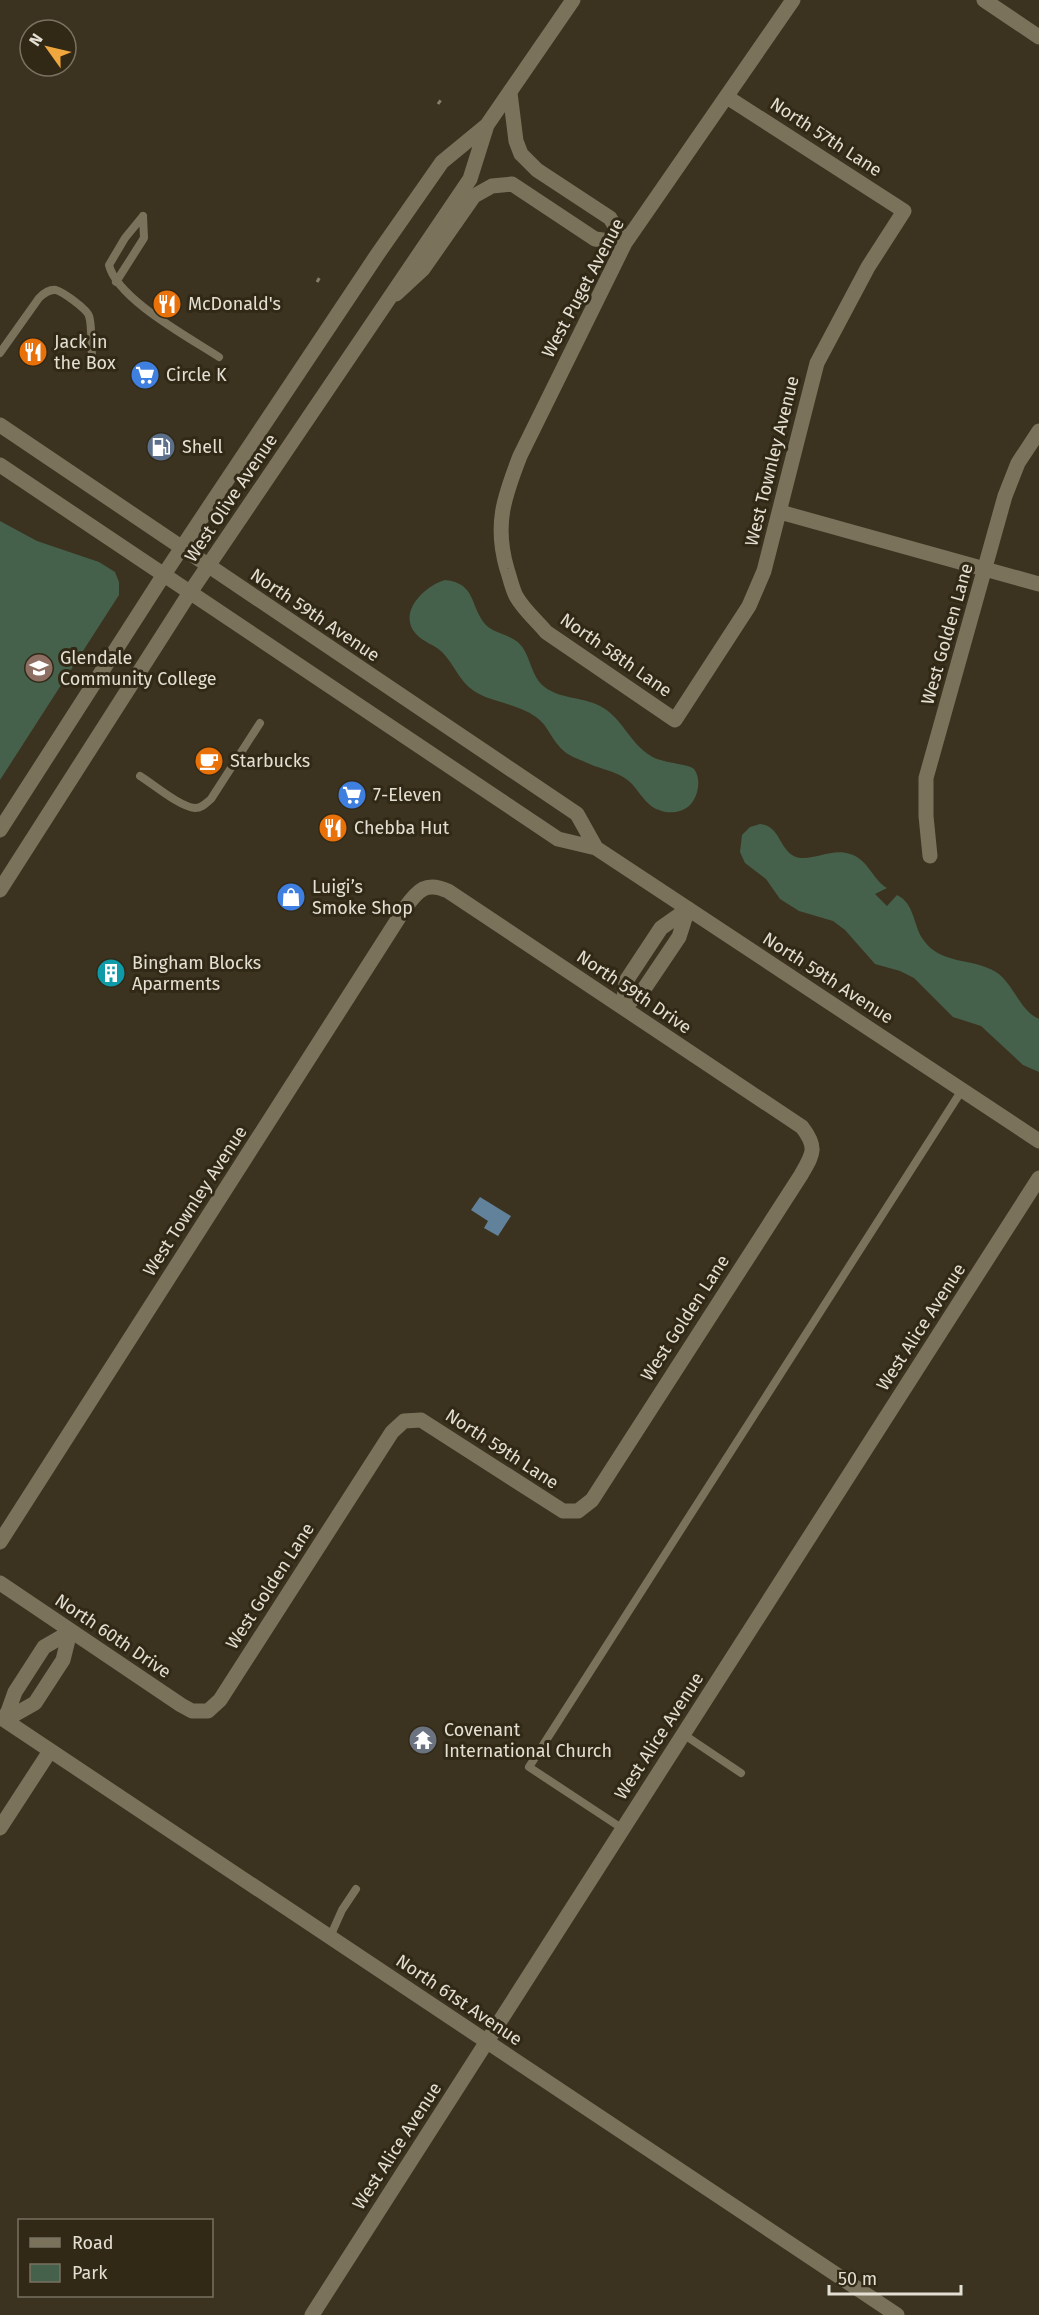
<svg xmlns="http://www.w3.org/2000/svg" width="1039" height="2315" font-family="'Fira Sans',sans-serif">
	<rect width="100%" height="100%" fill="#3b331f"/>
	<path fill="#45604b" d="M0 521 37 541 99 562 115 572 119 582V595L0 780Z
		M445 580C476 583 470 606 485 624 495 635 514 634 523 648 530 659 532 674 541 684 558 700 581 696 600 706 622 717 630 744 651 756 661 763 690 764 694 769 702 779 698 798 689 806 681 813 668 814 659 810 643 805 638 785 623 777 611 770 597 768 585 762 578 759 570 756 565 752 552 742 549 726 536 717 516 703 490 702 474 691 459 681 454 664 442 652 435 645 423 642 416 634 397 613 424 586 445 580Z
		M760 824C779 826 779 846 792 855 808 865 829 847 850 854 868 859 872 879 887 888L875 894 887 906 897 895C914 903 913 923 922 938 940 966 972 957 996 972 1014 984 1019 1010 1039 1019V1072L1023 1065 981 1026 953 1017 914 978 900 971 875 964 845 930 833 921 799 911 780 899 766 879 745 863 740 852 742 835 750 827Z"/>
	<path fill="#61829a" d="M480 1197 511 1216 498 1236 484 1228 488 1221 471 1210Z"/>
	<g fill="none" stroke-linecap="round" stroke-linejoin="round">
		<path stroke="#847d6d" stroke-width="3" stroke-dasharray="4.5 4.5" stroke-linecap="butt" d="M438 104 443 97
			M317 282 320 277"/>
		<path stroke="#7b725c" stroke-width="8" d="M143 216 125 238 109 265C117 299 190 338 219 357
			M116 282 144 238 143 216
			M0 353 39 298C44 293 49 289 56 290 63 292 87 309 89 316 92 324 91 345 92 354
			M140 776C153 784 180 807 195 808 202 808 206 803 211 799L260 723
			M683 1734 741 1773
			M623 1829 529 1767 962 1090
			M330 1937 342 1910 356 1889"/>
		<path stroke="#7b725c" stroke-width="15" d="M984 0 1039 37
			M510 93 516 141 521 154 537 170 610 218 625 243
			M727 97 904 211 868 267 817 363 764 571 749 606 675 720 546 632C536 620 523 609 516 596 512 588 510 578 507 569 494 525 504 497 520 456L625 243 793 0
			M396 294 423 269 474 196 492 186 512 184 595 239 625 243
			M780 512 1039 584
			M930 856 926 816V778L1005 496 1018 463 1039 431
			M623 1007 626 981 661 928 688 909
			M623 1007 642 992 679 937 688 909
			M0 1542 405 908C418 890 426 881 448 891L802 1127C818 1148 813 1154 801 1175L592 1500 578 1511H563L421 1420 404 1421 392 1432 220 1700 208 1711H192L181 1705 0 1583
			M0 1717 897 2315
			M5 1720 35 1703 63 1660 70 1632
			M5 1720 15 1692 44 1647 70 1632
			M0 1828 50 1751
			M312 2315 1039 1178"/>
		<path stroke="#7b725c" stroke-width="15" d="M0 425 577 814 596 848
			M0 465 558 839 596 848 1039 1141
			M0 830 163 576 377 255 442 162 487 125 573 0
			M0 890 189 594 470 179 487 125"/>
	</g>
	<defs>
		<g id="restaurant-disc" transform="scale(1.5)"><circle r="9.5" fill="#e8710a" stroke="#312916"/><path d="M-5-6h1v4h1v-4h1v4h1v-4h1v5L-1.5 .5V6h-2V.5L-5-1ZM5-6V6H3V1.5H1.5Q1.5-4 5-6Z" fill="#fff"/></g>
		<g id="supermarket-disc" transform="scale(1.5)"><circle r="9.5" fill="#3f7fe0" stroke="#312916"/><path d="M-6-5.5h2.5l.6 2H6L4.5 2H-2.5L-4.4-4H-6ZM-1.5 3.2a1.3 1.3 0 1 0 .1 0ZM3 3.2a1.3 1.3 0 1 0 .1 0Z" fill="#fff"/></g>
		<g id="fuel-disc" transform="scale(1.5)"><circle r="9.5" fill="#5c6f8a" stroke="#312916"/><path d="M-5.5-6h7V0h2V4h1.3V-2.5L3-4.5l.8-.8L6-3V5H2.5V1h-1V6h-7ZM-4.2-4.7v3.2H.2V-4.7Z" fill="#fff"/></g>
		<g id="university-disc" transform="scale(1.5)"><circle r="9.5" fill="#8d6e63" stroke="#312916"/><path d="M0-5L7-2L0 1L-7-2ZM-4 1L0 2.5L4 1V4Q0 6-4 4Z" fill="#fff"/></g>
		<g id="cafe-disc" transform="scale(1.5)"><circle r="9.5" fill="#e8710a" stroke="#312916"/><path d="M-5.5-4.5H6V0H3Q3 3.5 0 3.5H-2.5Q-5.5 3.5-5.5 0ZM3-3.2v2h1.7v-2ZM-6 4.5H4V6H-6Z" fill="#fff"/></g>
		<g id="shop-disc" transform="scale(1.5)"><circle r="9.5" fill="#3f7fe0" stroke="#312916"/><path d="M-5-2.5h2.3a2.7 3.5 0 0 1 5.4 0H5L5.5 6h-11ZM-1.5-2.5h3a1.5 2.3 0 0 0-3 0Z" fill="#fff"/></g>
		<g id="building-disc" transform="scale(1.5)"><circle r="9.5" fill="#0f9aa8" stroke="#312916"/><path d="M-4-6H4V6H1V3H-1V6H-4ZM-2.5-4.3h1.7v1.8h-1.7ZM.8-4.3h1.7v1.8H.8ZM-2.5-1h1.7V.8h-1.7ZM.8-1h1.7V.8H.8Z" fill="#fff"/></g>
		<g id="temple-disc" transform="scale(1.5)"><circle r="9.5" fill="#6b7280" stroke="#312916"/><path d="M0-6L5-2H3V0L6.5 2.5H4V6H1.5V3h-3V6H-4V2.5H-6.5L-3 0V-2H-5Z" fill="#fff"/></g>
	</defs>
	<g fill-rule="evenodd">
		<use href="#restaurant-disc" x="167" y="304"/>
		<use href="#restaurant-disc" x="33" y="352"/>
		<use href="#supermarket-disc" x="145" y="375"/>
		<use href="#fuel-disc" x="161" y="447"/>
		<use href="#university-disc" x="39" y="668"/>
		<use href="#cafe-disc" x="209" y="761"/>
		<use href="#supermarket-disc" x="352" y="795"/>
		<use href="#restaurant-disc" x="333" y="828"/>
		<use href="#shop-disc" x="291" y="897"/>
		<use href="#building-disc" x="111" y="973"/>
		<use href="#temple-disc" x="423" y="1740"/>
	</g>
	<g text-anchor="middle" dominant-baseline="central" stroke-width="6" stroke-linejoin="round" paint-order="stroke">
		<g font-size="18" fill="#e4dfd3" stroke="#312916">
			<text transform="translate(826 137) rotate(33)">North 57th Lane</text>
			<text transform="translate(583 288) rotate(-62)">West Puget Avenue</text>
			<text transform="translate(772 461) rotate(-76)">West Townley Avenue</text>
			<text transform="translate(231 498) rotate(-56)">West Olive Avenue</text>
			<text transform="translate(315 615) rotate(34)">North 59th Avenue</text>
			<text transform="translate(947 634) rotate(-74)">West Golden Lane</text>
			<text transform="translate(616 655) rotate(35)">North 58th Lane</text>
			<text transform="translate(828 978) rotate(33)">North 59th Avenue</text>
			<text transform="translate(634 992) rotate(34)">North 59th Drive</text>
			<text transform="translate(195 1201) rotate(-57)">West Townley Avenue</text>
			<text transform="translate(685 1318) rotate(-57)">West Golden Lane</text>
			<text transform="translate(921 1327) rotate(-57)">West Alice Avenue</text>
			<text transform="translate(502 1449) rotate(33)">North 59th Lane</text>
			<text transform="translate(270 1586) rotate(-57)">West Golden Lane</text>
			<text transform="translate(113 1636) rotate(34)">North 60th Drive</text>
			<text transform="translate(659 1736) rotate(-57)">West Alice Avenue</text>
			<text transform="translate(459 2000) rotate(34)">North 61st Avenue</text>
			<text transform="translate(397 2146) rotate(-57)">West Alice Avenue</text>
		</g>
		<g font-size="18" fill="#e4dfd3" stroke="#312916" text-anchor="start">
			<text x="188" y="304">McDonald's</text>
			<text x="54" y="342">Jack in<tspan x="54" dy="21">the Box</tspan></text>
			<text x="166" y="375">Circle K</text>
			<text x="182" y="447">Shell</text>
			<text x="60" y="658">Glendale<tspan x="60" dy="21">Community College</tspan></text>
			<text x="230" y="761">Starbucks</text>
			<text x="373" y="795">7-Eleven</text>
			<text x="354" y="828">Chebba Hut</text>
			<text x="312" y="887">Luigi’s<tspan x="312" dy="21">Smoke Shop</tspan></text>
			<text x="132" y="963">Bingham Blocks<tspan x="132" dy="21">Aparments</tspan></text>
			<text x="444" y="1730">Covenant<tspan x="444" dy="21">International Church</tspan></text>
		</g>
	</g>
	<rect x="18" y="2219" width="195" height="78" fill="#312916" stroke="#797262" stroke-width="1.5"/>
	<rect x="30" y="2238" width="30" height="9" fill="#7b725c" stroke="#797262" stroke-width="1.5"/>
	<text x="72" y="2249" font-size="18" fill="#e4dfd3">Road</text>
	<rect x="30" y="2264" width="30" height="18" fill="#45604b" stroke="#797262" stroke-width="1.5"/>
	<text x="72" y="2279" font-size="18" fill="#e4dfd3">Park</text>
	<g transform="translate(48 48) rotate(304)"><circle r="28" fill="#312916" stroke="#797262" stroke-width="1.5"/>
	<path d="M0-4.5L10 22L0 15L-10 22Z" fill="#f0a73e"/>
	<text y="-9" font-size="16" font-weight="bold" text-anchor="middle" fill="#e4dfd3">N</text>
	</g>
	<path d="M829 2285v9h132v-9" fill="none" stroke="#e4dfd3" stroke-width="3"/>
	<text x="838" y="2285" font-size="18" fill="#e4dfd3" stroke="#312916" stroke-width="4.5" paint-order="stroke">50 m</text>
</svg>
